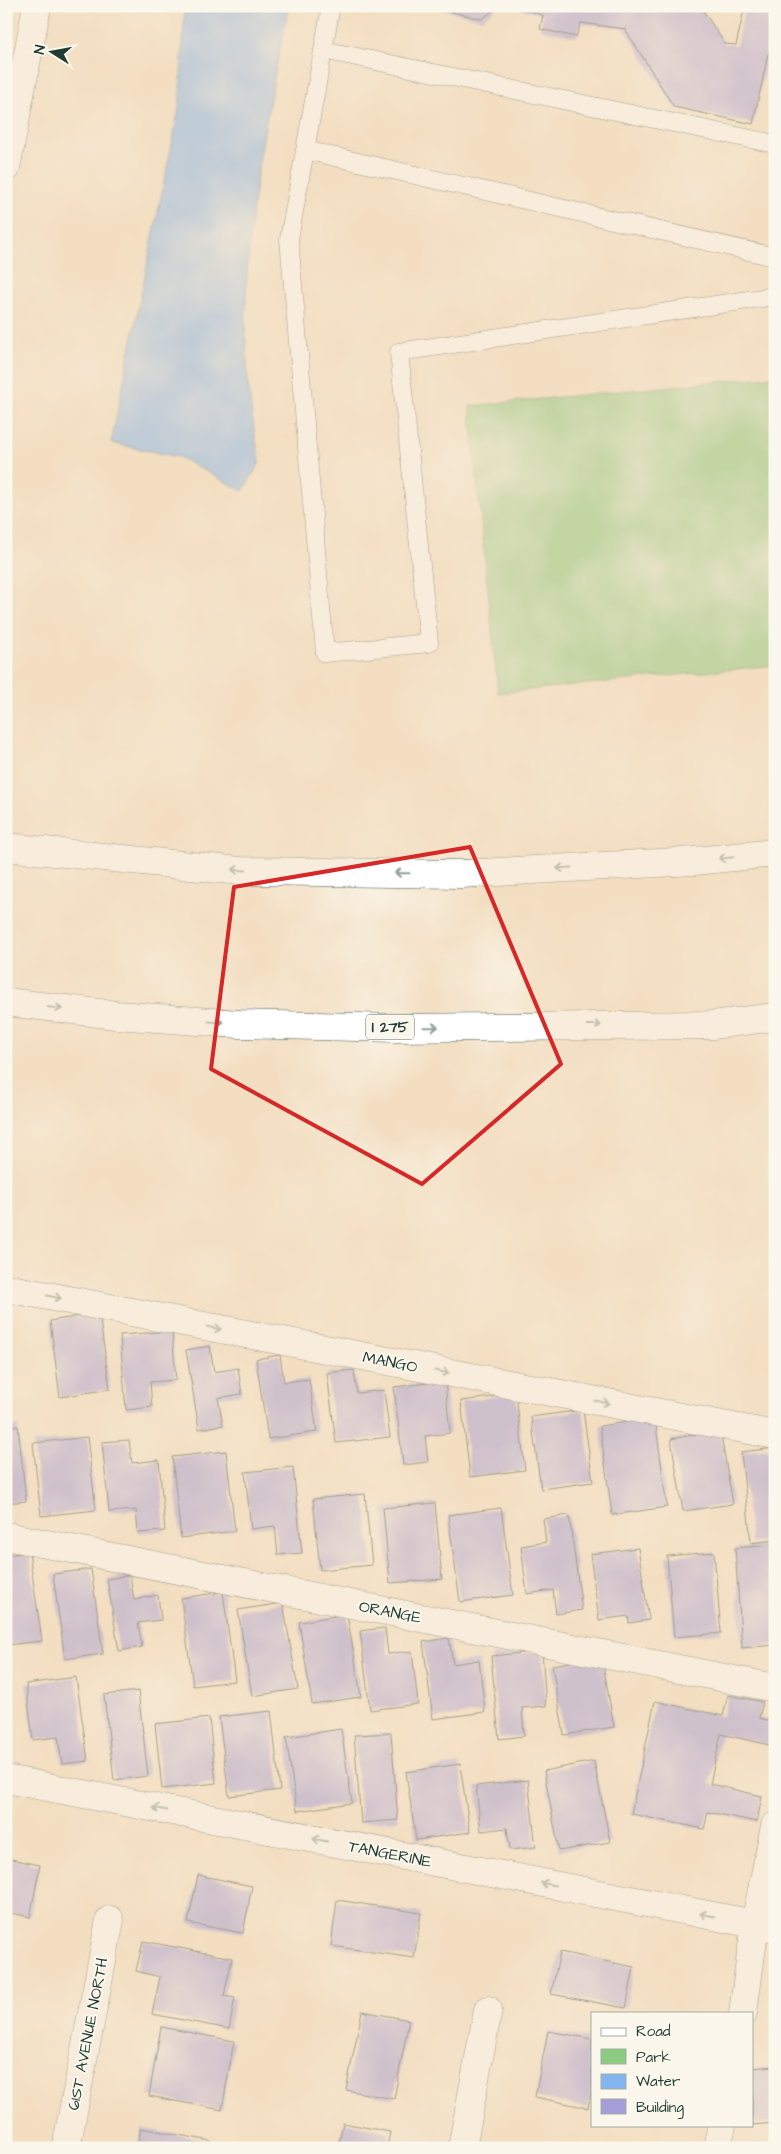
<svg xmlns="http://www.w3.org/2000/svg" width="781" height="2154" font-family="'Architects Daughter',sans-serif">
	<rect width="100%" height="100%" fill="#fbf7ec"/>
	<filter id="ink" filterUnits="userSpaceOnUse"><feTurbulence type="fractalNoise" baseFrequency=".02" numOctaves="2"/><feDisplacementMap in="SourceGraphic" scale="10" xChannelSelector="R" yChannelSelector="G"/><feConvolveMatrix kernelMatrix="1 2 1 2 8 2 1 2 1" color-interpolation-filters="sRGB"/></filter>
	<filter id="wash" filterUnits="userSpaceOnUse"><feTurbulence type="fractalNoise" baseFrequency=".0096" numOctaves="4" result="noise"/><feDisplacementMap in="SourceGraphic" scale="20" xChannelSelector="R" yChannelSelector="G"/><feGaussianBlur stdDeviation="1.12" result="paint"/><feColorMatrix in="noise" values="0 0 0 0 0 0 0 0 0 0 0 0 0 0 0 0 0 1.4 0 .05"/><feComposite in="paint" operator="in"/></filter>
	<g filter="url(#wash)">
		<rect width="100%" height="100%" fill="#f3dec1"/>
		<path fill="#8ccb82" stroke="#56845b" d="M775 376V665L498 693 470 406Z"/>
		<path fill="#84b5f0" stroke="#527992" d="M185 6H289C257 159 227 306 260 462L243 491 179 457 111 443 179 109Z"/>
		<g id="blocks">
			<path fill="#a59dda" d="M426 6H499L482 19Z
				M510 6H700L725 44 736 45 745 6H775V55L768 54 753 124 674 107 625 29 581 23 576 37 540 29 543 15Z
				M99 1313 110 1389 60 1397 50 1321Z
				M172 1331 176 1380 150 1382 152 1407 126 1410 120 1335Z
				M210 1346 214 1372 238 1368 242 1394 218 1398 223 1425 199 1429 186 1350Z
				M280 1355 284 1382 309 1379 317 1432 268 1439 256 1359Z
				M354 1370 357 1393 384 1390 390 1437 336 1443 327 1373Z
				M445 1381 450 1433 425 1436 428 1462 403 1465 394 1387Z
				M516 1394 525 1470 470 1477 461 1401Z
				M583 1410 593 1482 541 1489 531 1417Z
				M655 1418 667 1507 612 1515 600 1426Z
				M18 1426 26 1501 6 1503V1427Z
				M720 1430 733 1504 683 1511 671 1439Z
				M87 1437 96 1510 41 1516 33 1443Z
				M129 1440 132 1463 159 1460 165 1531 138 1533 136 1510 109 1512 102 1442Z
				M775 1448V1540L751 1543 741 1452Z
				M226 1451 235 1531 181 1538 172 1457Z
				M293 1467 302 1553 278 1555 275 1526 251 1529 245 1472Z
				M365 1494 372 1565 320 1570 313 1499Z
				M435 1503 442 1579 390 1583 383 1508Z
				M501 1508 513 1595 460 1602 448 1515Z
				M569 1515 582 1610 556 1614 553 1590 527 1594 521 1546 546 1542 543 1519Z
				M775 1545V1645L742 1648 735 1548Z
				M638 1548 649 1620 629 1623 628 1616 599 1620 590 1554Z
				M29 1552 42 1641 6 1645V1555Z
				M714 1552 721 1633 674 1637 667 1556Z
				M91 1569 103 1654 65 1659 53 1574Z
				M130 1575 134 1600 158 1595 161 1620 138 1623 142 1647 119 1651 107 1579Z
				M223 1592 235 1681 193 1686 181 1598Z
				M283 1603 298 1689 252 1696 238 1610Z
				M347 1614 361 1697 312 1704 299 1622Z
				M385 1628 388 1654 412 1651 418 1704 370 1710 360 1631Z
				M449 1638 453 1664 479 1660 485 1712 433 1719 423 1642Z
				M542 1651 546 1706 522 1708 524 1736 499 1739 491 1656Z
				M602 1657 614 1727 564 1735 552 1665Z
				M76 1677 88 1761 62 1764 58 1737 33 1740 26 1684Z
				M138 1691 148 1776 114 1780 104 1695Z
				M728 1695 763 1702 759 1718 775 1722 774 1746 721 1734 710 1784 762 1796 757 1822 708 1812 704 1829 631 1814 655 1701 723 1716Z
				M271 1711 280 1790 229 1796 219 1717Z
				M209 1718 216 1783 162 1789 155 1724Z
				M341 1729 352 1803 297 1811 286 1737Z
				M391 1733 398 1820 361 1823 354 1735Z
				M594 1761 610 1842 559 1851 544 1771Z
				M460 1764 470 1832 416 1840 406 1772Z
				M528 1780 536 1847 510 1850 507 1828 481 1831 476 1786Z
				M6 1858 40 1865 30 1917 6 1912Z
				M198 1875 252 1886 243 1933 188 1923Z
				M337 1900 421 1913 414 1958 331 1946Z
				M143 1941 232 1958 224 1996 235 1998 229 2029 152 2014 160 1977 136 1971Z
				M560 1952 634 1967 626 2008 551 1994Z
				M362 2011 409 2020 394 2099 346 2090Z
				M161 2027 234 2041 222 2110 149 2096Z
				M548 2031 592 2039V2087L588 2108 535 2097Z
				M775 2066V2123L752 2125V2068Z
				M343 2123 390 2132 387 2148H338Z
				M141 2128 211 2141 209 2148H137Z"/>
		</g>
	</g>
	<g filter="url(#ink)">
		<use href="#blocks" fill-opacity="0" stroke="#3f5549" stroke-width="1"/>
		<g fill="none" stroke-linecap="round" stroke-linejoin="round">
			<g stroke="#3f5549" stroke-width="19">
				<path id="service" d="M331 6 289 239 325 653 429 643 399 352 775 296
					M323 50 775 144
					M305 150 775 257"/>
			</g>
			<g stroke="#3f5549" stroke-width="29">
				<path id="minor" d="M6 1288 775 1435
					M6 1536 775 1688
					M6 1779 775 1928
					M743 2013 755 1924 775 1826
					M66 2148 110 1920
					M462 2148 488 2010
					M717 2148 722 2125"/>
			</g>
			<g stroke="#3f5549" stroke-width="29">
				<path id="tertiary" d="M6 168 37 6"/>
			</g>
			<g stroke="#3f5549" stroke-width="29">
				<path id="motorway" d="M6 847 240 871 461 874 694 861 775 853
					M6 1002 116 1015 239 1024 396 1028 712 1025 775 1017"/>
			</g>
			<use href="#service" stroke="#fff" stroke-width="18"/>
			<use href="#minor" stroke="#fff" stroke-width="28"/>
			<use href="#tertiary" stroke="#fff" stroke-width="28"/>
			<use href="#motorway" stroke="#fff" stroke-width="28"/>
		</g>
		<defs><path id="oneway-shaft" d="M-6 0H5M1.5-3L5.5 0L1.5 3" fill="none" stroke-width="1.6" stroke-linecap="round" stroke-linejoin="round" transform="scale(1.25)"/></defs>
		<g stroke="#8f9e9a">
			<use href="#oneway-shaft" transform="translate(726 858) rotate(174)"/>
			<use href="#oneway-shaft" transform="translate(564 868) rotate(177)"/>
			<use href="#oneway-shaft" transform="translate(239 870) rotate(-177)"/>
			<use href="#oneway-shaft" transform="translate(402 873) rotate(-179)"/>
			<use href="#oneway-shaft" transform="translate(55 1008) rotate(7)"/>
			<use href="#oneway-shaft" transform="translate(216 1022) rotate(4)"/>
			<use href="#oneway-shaft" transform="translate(594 1025)"/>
			<use href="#oneway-shaft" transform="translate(431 1027) rotate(-1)"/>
			<use href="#oneway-shaft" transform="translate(54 1297) rotate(11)"/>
			<use href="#oneway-shaft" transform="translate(214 1328) rotate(11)"/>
			<use href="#oneway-shaft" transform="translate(442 1372) rotate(11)"/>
			<use href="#oneway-shaft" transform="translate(602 1402) rotate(11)"/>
			<use href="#oneway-shaft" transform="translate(160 1809) rotate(-169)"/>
			<use href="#oneway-shaft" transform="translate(320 1840) rotate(-169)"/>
			<use href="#oneway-shaft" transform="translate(548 1884) rotate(-169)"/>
			<use href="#oneway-shaft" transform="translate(707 1915) rotate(-169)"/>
		</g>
	</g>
	<path d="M0 0H781V2154H0ZM470 847 561 1064 422 1184 211 1069 234 887Z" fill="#f3dec1" fill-opacity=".55" fill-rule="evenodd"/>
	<path fill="none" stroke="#d62828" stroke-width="4" stroke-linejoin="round" d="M470 847 561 1064 422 1184 211 1069 234 887Z"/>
	<g text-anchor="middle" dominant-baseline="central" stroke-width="4" stroke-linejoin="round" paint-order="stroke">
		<rect fill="#fbf7ec" stroke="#61756b" stroke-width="1" x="366" y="1014.5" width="48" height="25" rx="4"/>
		<g font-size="15" font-weight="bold" fill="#1f3d34">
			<text x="390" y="1027">I 275</text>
		</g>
		<g font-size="16" fill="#1f3d34" stroke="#fbf7ec">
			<text transform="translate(390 1362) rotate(11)">MANGO</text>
			<text transform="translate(390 1612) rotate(11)">ORANGE</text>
			<text transform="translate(390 1854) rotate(11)">TANGERINE</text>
			<text transform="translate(88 2034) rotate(-79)">61ST AVENUE NORTH</text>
		</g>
	</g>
	<rect width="781" height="2154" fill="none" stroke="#fbf7ec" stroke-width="25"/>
	<rect x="591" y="2012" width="162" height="115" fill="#fbf7ec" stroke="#a3ada2"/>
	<rect x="601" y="2028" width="25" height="8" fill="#ffffff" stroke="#a3ada2"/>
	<text x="636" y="2036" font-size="15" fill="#1f3d34">Road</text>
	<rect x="601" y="2049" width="25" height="15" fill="#8ccb82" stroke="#a3ada2"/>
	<text x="636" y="2062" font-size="15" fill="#1f3d34">Park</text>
	<rect x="601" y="2074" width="25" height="15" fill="#84b5f0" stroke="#a3ada2"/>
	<text x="636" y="2086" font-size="15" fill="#1f3d34">Water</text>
	<rect x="601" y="2099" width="25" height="15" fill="#a59dda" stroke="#a3ada2"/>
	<text x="636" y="2112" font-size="15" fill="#1f3d34">Building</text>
	<g transform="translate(52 52) rotate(281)" stroke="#fbf7ec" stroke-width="4" paint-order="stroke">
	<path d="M0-4L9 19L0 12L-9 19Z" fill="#1f3d34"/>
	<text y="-8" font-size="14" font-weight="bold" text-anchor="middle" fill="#1f3d34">N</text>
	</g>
</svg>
